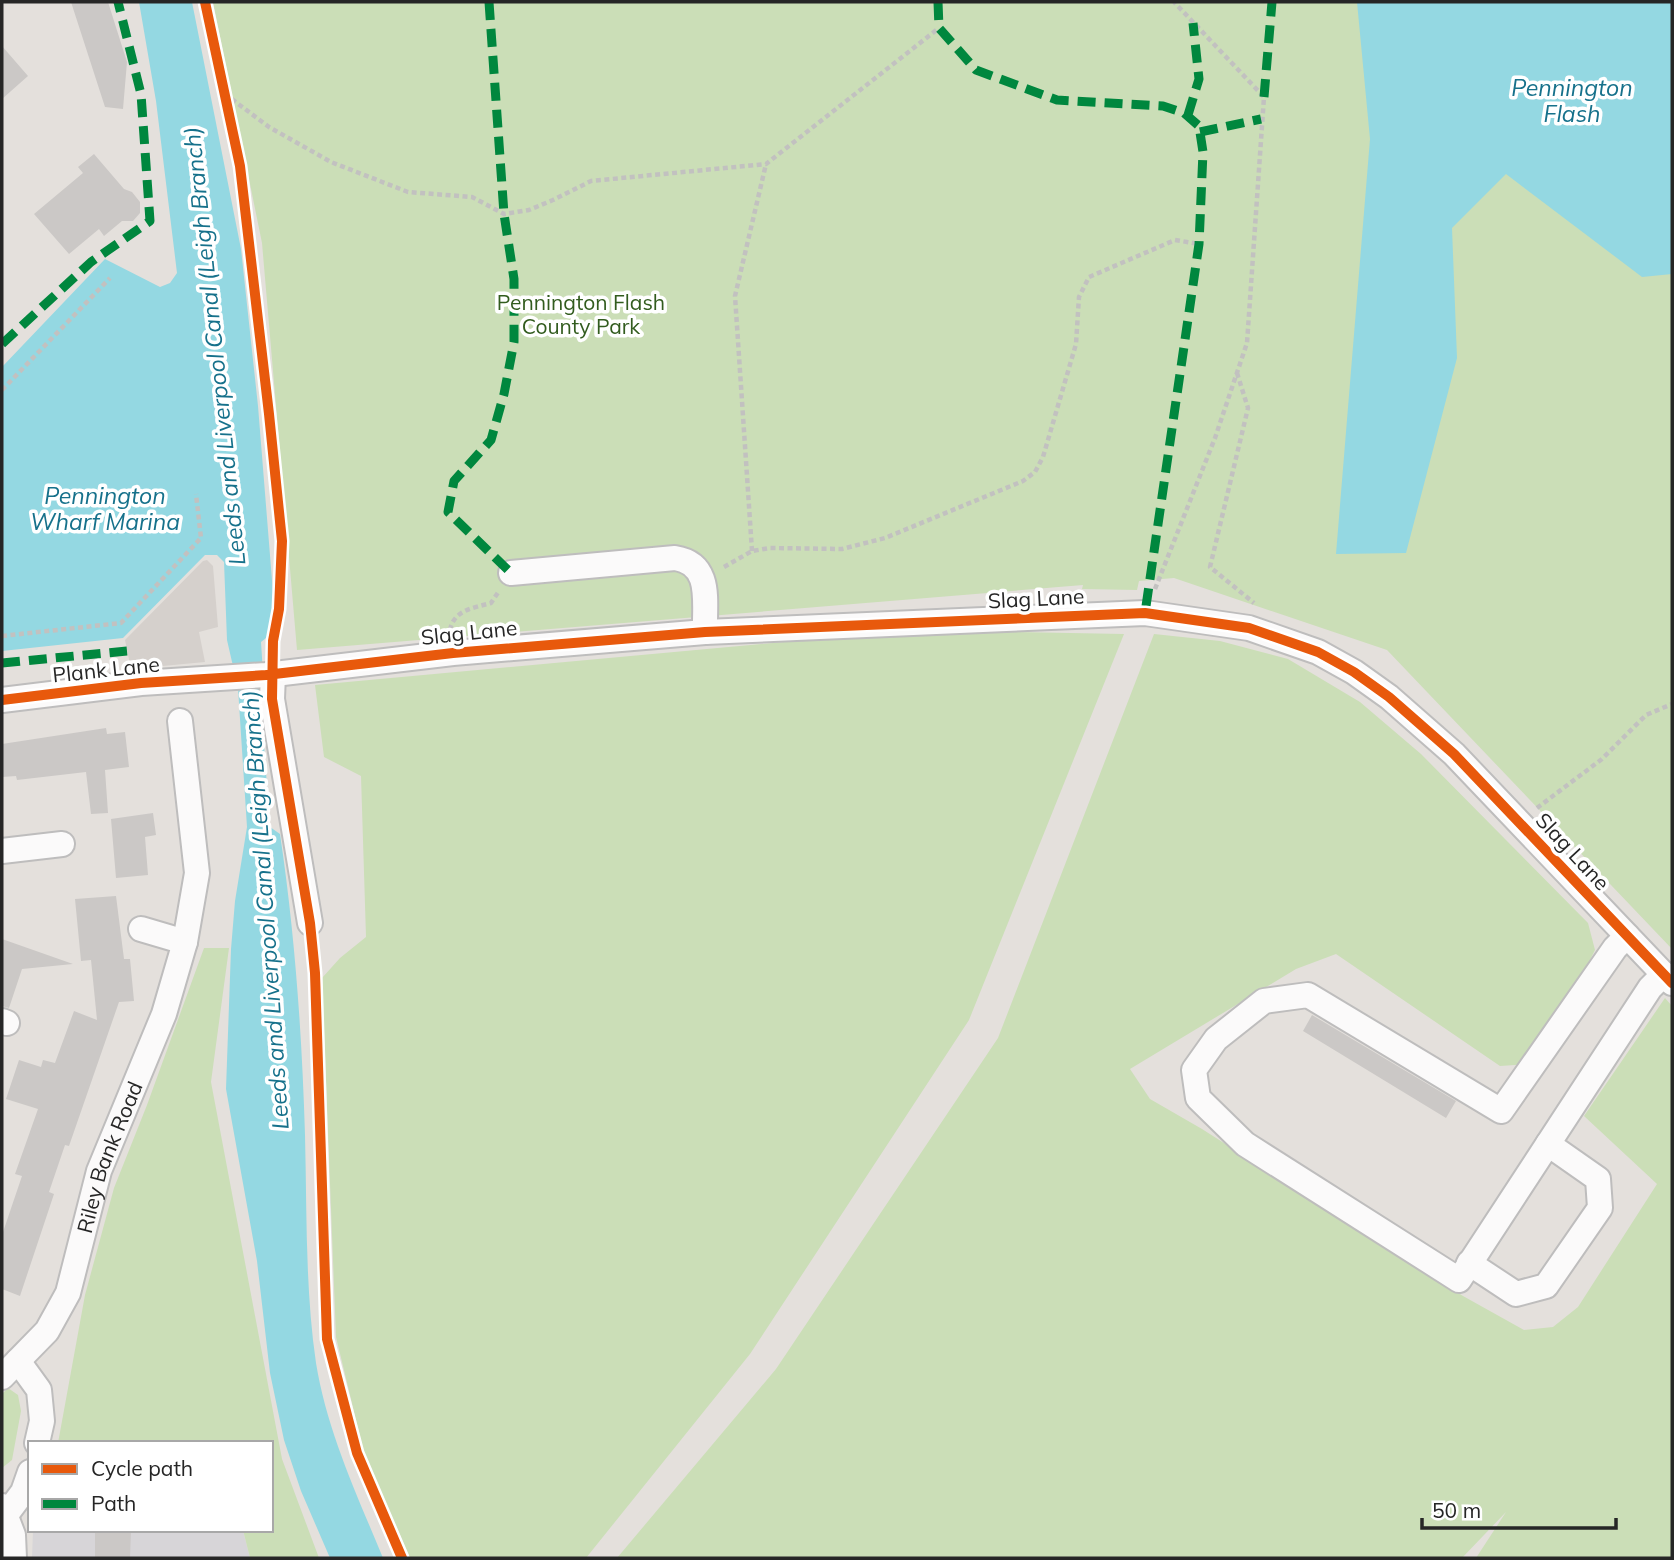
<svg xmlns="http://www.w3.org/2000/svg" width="1674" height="1560" font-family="Mulish,sans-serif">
	<rect width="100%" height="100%" fill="#e4e0dc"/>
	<path fill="#d7d5d8" d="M33 1530H243L250 1558H32Z"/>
	<path fill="#cbdeb7" d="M213 2H1672V949L1387 650 1174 578 1139 581 1137 590 1082 589 1083 585 297 650 262 243Z
		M914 630 1124 634 969 1020 750 1354 586 1558H410L364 1453 336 1337 322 978 340 958 366 937 361 776 324 757 315 685Z
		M1154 634 1220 641 1288 659 1360 702 1421 754 1588 923 1595 950 1567 1006 1528 1064 1500 1066 1336 954 1296 969 1130 1069 1150 1099 1202 1129 1463 1296 1524 1330 1553 1327 1578 1307 1657 1184 1584 1116 1665 998 1672 1006V1558H1476L1506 1512 1462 1558H617L776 1369 998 1038Z
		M204 948H229L211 1082 282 1459 319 1558H250L243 1530H271V1443H58L85 1295 114 1188 147 1105Z
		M8 1388 18 1395 21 1411 12 1460 2 1468V1394Z"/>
	<path fill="#d5d0cc" d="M207 560 213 566 218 627 199 632 205 662 131 669 125 640 203 561Z"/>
	<path fill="#94d8e2" d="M139 2H192L241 249 258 406 274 605 271 634 261 642 264 689 260 691 270 827 280 834C295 934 302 1035 305 1135 307 1211 305 1288 316 1363 327 1431 357 1495 383 1558H330L301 1491 284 1440 270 1373 257 1261 226 1089 231 949 235 901 247 827 238 688 227 640 224 562 217 555H205L123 638 2 651V367L105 259 160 287 170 283 177 273 156 101Z
		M1357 2H1672V274L1642 277 1506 174 1452 228 1457 358 1406 553 1336 554 1370 139Z"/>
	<path fill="#cbc8c6" d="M71 2H108L127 62 123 109 105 107Z
		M2 46 28 76 2 99Z
		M94 154 124 189 132 192 140 202V213L133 221H122L104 236 99 229 69 254 34 214 83 173 78 167Z
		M106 728 107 734 125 732 129 767 105 770 108 813 91 814 86 772 17 780 16 776 2 777V744Z
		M153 813 156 835 145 837 148 875 116 878 111 819Z
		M116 896 124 959H130L134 1001 119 1002 69 1146 65 1145 49 1192 54 1194 20 1296 2 1289V1235L22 1176 15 1174 38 1109 6 1099 19 1060 41 1067 43 1060 55 1063 74 1011 97 1020 91 960 81 961 75 899Z
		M2 939 73 964 22 969 9 1008 2 1006Z
		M1312 1015 1456 1101 1446 1118 1303 1031Z
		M95 1530H131L130 1558H95Z"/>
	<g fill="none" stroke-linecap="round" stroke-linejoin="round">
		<g stroke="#bebdbd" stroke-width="28">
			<g id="minor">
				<path d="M511 573 675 558C713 564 704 602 705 632"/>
				<path d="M273 674 272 699 310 923"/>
				<path d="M2 700 141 683 266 675 453 653 705 632 1145 613 1249 628 1318 652 1354 672 1389 697 1454 754 1672 983"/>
				<path d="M180 721 197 873 185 942"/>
				<path d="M2 851 62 844"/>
				<path d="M1627 936 1615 948 1501 1111 1308 995 1264 1001 1216 1039 1194 1070 1198 1098 1245 1144 1459 1280 1650 988 1664 974"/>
				<path d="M2 1021 7 1023"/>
				<path d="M1469 1263 1516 1294 1546 1286 1600 1208 1598 1179 1548 1144"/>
				<path d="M18 1361 39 1390 42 1421 37 1443"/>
				<path id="s1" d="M2 1377 47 1331 68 1293 99 1171 164 1014 185 942 141 929"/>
				<path d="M2 1506 13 1535 14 1558"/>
				<path d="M5 1516 23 1492 30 1472"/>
			</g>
		</g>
		<path stroke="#c2c1c0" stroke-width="4.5" stroke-dasharray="5 3.5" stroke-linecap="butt" d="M225 94 269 127 331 162 408 192 472 197 504 214 529 210 553 200 591 181 766 164 939 28
			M1237 373 1248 408 1210 567 1254 603
			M2 390 110 278
			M752 551 735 296 766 164
			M724 567 752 551 770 548 842 549 885 538 1023 481 1035 472 1043 457 1076 344 1079 297 1089 277 1175 240 1199 244
			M1155 589 1215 438 1247 343 1264 97 1174 2
			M450 630C454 610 473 608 491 603L499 591
			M2 636 121 623 201 538 196 494
			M1537 808 1602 759 1646 715 1672 704"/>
		<use href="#minor" stroke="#fbfafa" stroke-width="24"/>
		<path stroke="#00873e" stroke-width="9" stroke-dasharray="18 9" stroke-linecap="butt" d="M489 2 504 214 514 279V342L504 394 491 440 454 481 448 512 511 573
			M938 2 939 28 976 70 1057 100 1163 106 1184 113 1199 126 1203 152 1199 244 1145 613
			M1264 97 1272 2
			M1188 115 1199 79 1193 23
			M1200 132 1261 119
			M2 344 91 262 150 221 141 94 118 2
			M2 663 127 651"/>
		<g stroke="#fff" stroke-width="15">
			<path id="cycleway" d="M205 2 240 166 269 414 282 541 279 609 273 641 272 699 310 923 315 973 327 1339 357 1453 402 1558
				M2 700 141 683 266 675 453 653 705 632 1145 613 1249 628 1318 652 1354 672 1389 697 1454 754 1672 983"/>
		</g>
		<use href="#cycleway" stroke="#e8590c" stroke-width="10"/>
	</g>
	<g text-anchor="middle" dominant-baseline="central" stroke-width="7" stroke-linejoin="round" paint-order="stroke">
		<g font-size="21" fill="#325c1e" stroke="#fff">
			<text x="581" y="302">Pennington Flash<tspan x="581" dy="24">County Park</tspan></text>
		</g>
		<g font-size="21" fill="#262626" stroke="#fff">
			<text transform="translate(1036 598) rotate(-3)">Slag Lane</text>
			<text transform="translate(469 632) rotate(-6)">Slag Lane</text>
			<text transform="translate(106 669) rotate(-6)">Plank Lane</text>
			<text transform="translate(1573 851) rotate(47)">Slag Lane</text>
			<text stroke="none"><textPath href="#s1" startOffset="250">Riley Bank Road</textPath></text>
		</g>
		<g font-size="23" font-style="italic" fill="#16718b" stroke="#fff">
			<text x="1572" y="87">Pennington<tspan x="1572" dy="26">Flash</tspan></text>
			<text transform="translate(214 346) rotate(-96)">Leeds and Liverpool Canal (Leigh Branch)</text>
			<text x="105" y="495">Pennington<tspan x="105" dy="26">Wharf Marina</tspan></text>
			<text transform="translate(265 910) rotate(-94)">Leeds and Liverpool Canal (Leigh Branch)</text>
		</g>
	</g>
	<rect width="1674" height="1560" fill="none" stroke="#262626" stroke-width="7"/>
	<rect x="28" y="1441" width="245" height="91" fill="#ffffff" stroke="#a8a8a8" stroke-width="2"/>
	<rect x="42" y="1464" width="35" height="10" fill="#e8590c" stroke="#a8a8a8" stroke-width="2"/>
	<text x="91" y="1476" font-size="21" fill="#262626">Cycle path</text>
	<rect x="42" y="1499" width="35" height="10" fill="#00873e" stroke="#a8a8a8" stroke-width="2"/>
	<text x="91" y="1511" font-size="21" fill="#262626">Path</text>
	<path d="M1422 1518v10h194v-10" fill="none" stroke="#262626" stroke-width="3.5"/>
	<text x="1432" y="1518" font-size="21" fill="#262626" stroke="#ffffff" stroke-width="5" paint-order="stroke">50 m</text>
</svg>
